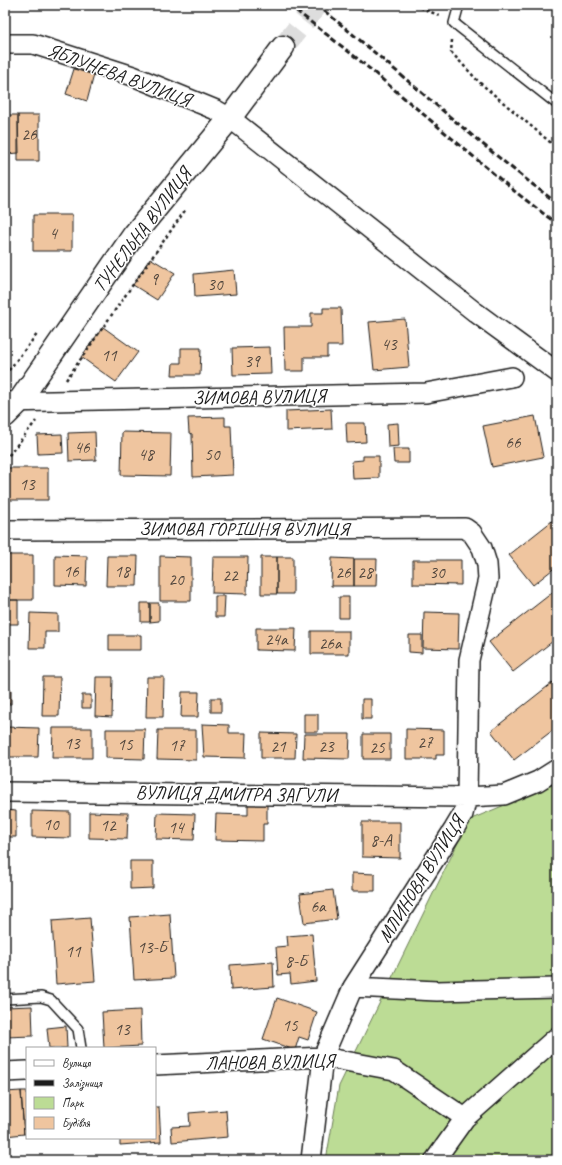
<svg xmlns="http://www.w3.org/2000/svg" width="562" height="1165" font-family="Caveat,sans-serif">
	<rect width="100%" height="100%" fill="#fff"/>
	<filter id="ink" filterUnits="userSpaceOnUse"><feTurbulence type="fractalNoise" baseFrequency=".025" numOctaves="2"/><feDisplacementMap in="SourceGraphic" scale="8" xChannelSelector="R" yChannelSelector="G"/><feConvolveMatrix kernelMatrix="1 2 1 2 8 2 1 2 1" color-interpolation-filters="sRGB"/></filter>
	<g filter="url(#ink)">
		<path fill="#bcdc95" stroke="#6c7c58" d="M557 783V1160H326L339 1086 469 820Z"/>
		<path fill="#efc59f" stroke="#1c1c1c" d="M74 69 94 75 87 101 66 94Z
			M5 115H18L19 153 5 154Z
			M18 115H39V161H18Z
			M33 215H72V251H33Z
			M150 258 175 273 157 300 133 285Z
			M234 270 236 294 195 297 194 274Z
			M323 308H341L342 346H327V357H304V371H285L284 327H311V313H323Z
			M405 319 409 367 374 370 369 322Z
			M103 327 138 352 116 382 81 357Z
			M270 347 271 374 233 375 232 348Z
			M181 348H201L200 375H172L173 363H181Z
			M331 409 332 429 286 431V411Z
			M535 416 543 457 492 467 483 426Z
			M225 417V426H231L233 475 193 477 192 434 189 433 188 418Z
			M346 423H365L366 442 347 443Z
			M398 423 399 446 388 447 387 424Z
			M95 432 96 460 69 461 68 433Z
			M122 432 171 433 170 476 121 475Z
			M62 434 63 453 38 454 37 435Z
			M393 449H409V463H394Z
			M363 456H379V478L353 479 352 461 363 460Z
			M5 468H48V500H6Z
			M557 517V566L533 585 509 555Z
			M5 555H33V600H5Z
			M55 555 87 556 86 586 55 585Z
			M107 556H138L137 586H106Z
			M160 556 191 557V601H160Z
			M213 557H248L247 594 212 593Z
			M261 557H277V594H261Z
			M277 557H293V594H277Z
			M332 558 354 559V586H331Z
			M354 559H377L376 586H354Z
			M413 560H461V585L413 584Z
			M557 589V638L513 672 489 642Z
			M215 596H225L224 617H215Z
			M339 597H349V618H339Z
			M7 600H18V624H6Z
			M141 603H150V622H141Z
			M150 603H159V621L150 622Z
			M424 612 459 613 458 649 423 648Z
			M30 613 58 614V632H45V648H29Z
			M256 628H296L295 651 256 650Z
			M311 631H349V654H311Z
			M109 635H141V650H109Z
			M409 635H422V653L409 652Z
			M43 677H60L59 716H42Z
			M96 677H113L112 717 95 716Z
			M147 677H164L163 717H146Z
			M557 679V727L514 760 491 731Z
			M5 690H11V704H5Z
			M182 692H199L198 717H181Z
			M82 695H91V708H82Z
			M211 698H221V712H211Z
			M362 699H371V719H362Z
			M304 714H318V732H304Z
			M202 724 229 725V733H246L245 758 204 757Z
			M5 727 39 728 38 757H5Z
			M53 728H92V758H52Z
			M106 729H145L144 759 106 758Z
			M406 729 444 730V755H436V759H406Z
			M158 730H196V760L157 759Z
			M261 733 296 734 295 758H261Z
			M304 734H350L349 759 303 758Z
			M363 734H390V759H363Z
			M248 802H267V824H263V841L215 840 216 814 248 815Z
			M5 810 16 811V837H5Z
			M32 811 70 812V838L32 837Z
			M89 812 128 813 127 839 89 838Z
			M157 813 195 814 194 840 156 839Z
			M362 822H400V858L362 857Z
			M130 861H153V888L130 889Z
			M352 873 375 874V891H352Z
			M333 890 337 919 304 923 300 894Z
			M170 914 174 978 134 980 130 917Z
			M90 918 95 981 56 984 52 921Z
			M5 924 10 987 5 988Z
			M312 934 316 981 291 984 290 974 278 975 276 947 288 946 287 936Z
			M273 962 274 987 231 990 230 965Z
			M277 998 317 1012 308 1040 299 1037 295 1050 263 1039Z
			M32 1006 33 1036 5 1037V1007Z
			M140 1010 141 1046 104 1048 102 1012Z
			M66 1026 67 1048H49L47 1028Z
			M21 1091H27V1134H24Z
			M21 1091 24 1134 5 1136V1092Z
			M155 1107H159L161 1142 120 1145V1138H155Z
			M226 1110 228 1137 172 1142 171 1127 190 1126 189 1113Z"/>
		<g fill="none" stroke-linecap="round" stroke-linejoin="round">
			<path stroke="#ddd" stroke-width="22" stroke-dasharray="22 11" stroke-linecap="butt" d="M283 47 317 5"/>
			<g stroke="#1c1c1c" stroke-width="12">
				<path id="service" d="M459 5 454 23 557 104
					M5 999 41 997 51 1000 78 1029 81 1048"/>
			</g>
			<g stroke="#1c1c1c" stroke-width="22">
				<path id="minor" d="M5 44H33L133 76 216 110 230 118 475 312 557 372
					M6 402 426 393 512 377
					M5 530 465 528 472 533 482 548 487 564 488 579 469 660 467 797 463 814 454 829 353 987 323 1057 311 1160
					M5 792 467 797 504 795 538 781 557 769
					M353 987 437 991 557 988
					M155 1065 323 1057 394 1070 465 1118
					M5 1072 27 1071
					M435 1160 465 1118 557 1037"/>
			</g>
			<g stroke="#1c1c1c" stroke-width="25">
				<path id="secondary" d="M5 416 18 403 133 236 230 118 283 47"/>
			</g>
			<path stroke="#1c1c1c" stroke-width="2.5" stroke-dasharray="3 3" stroke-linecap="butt" d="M415 5 440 16
				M452 40 451 52 479 82 557 148
				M5 375 38 333
				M66 380 186 209
				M5 460 36 421"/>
			<use href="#service" stroke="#fff" stroke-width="9"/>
			<use href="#minor" stroke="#fff" stroke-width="19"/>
			<use href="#secondary" stroke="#fff" stroke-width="22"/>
			<path stroke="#1c1c1c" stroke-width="3" stroke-dasharray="6 3" stroke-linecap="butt" d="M289 5 358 59 513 190 557 224
				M317 5C398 70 474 141 557 203"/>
		</g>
	</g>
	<g text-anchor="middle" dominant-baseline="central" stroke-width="3" stroke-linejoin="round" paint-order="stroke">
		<g font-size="17" fill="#51463d">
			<text x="29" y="134">26</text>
			<text x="53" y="233">4</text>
			<text x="154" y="279">9</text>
			<text x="215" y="284">30</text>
			<text x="389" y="344">43</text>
			<text x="109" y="355">11</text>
			<text x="252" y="361">39</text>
			<text x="513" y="442">66</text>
			<text x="82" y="447">46</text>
			<text x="146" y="454">48</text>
			<text x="212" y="454">50</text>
			<text x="27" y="484">13</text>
			<text x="71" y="571">16</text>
			<text x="122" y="571">18</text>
			<text x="343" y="572">26</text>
			<text x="365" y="572">28</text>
			<text x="437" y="572">30</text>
			<text x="230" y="575">22</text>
			<text x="176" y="579">20</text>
			<text x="276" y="639">24а</text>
			<text x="330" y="643">26а</text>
			<text x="425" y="742">27</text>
			<text x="72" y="743">13</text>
			<text x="125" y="744">15</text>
			<text x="177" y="745">17</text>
			<text x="278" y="746">21</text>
			<text x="326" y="746">23</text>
			<text x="377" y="747">25</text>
			<text x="51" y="824">10</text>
			<text x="108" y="825">12</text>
			<text x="176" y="827">14</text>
			<text x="381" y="840">8-А</text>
			<text x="318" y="906">6а</text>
			<text x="152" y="947">13-Б</text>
			<text x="73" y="951">11</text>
			<text x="296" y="961">8-Б</text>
			<text x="290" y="1025">15</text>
			<text x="122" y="1029">13</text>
		</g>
		<g font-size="19" fill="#1c1c1c" stroke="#fff">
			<text transform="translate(119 75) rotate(20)">ЯБЛУНЕВА ВУЛИЦЯ</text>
			<text transform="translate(142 230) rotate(-53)">ТУНЕЛЬНА ВУЛИЦЯ</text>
			<text transform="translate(259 397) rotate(-1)">ЗИМОВА ВУЛИЦЯ</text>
			<text x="244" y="529">ЗИМОВА ГОРІШНЯ ВУЛИЦЯ</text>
			<text transform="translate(236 794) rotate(1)">ВУЛИЦЯ ДМИТРА ЗАГУЛИ</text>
			<text transform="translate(421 879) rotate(-58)">МЛИНОВА ВУЛИЦЯ</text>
			<text transform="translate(270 1062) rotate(-1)">ЛАНОВА ВУЛИЦЯ</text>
		</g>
	</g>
	<rect width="562" height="1165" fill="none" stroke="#fff" stroke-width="20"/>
	<rect x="10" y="10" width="542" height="1145" fill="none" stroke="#1c1c1c" stroke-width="1.5" filter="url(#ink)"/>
	<rect x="26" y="1047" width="130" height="92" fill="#ffffff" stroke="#a4a4a4"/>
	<rect x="34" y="1060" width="20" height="6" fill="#ffffff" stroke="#a4a4a4"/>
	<text x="62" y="1067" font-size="12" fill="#1c1c1c">Вулиця</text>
	<rect x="34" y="1080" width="20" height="6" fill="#1c1c1c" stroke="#a4a4a4"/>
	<text x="62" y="1087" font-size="12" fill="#1c1c1c">Залізниця</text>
	<rect x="34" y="1097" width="20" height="12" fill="#bcdc95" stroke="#a4a4a4"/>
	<text x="62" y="1107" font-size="12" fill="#1c1c1c">Парк</text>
	<rect x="34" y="1117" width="20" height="12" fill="#efc59f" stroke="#a4a4a4"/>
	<text x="62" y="1127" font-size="12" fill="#1c1c1c">Будівля</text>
</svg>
